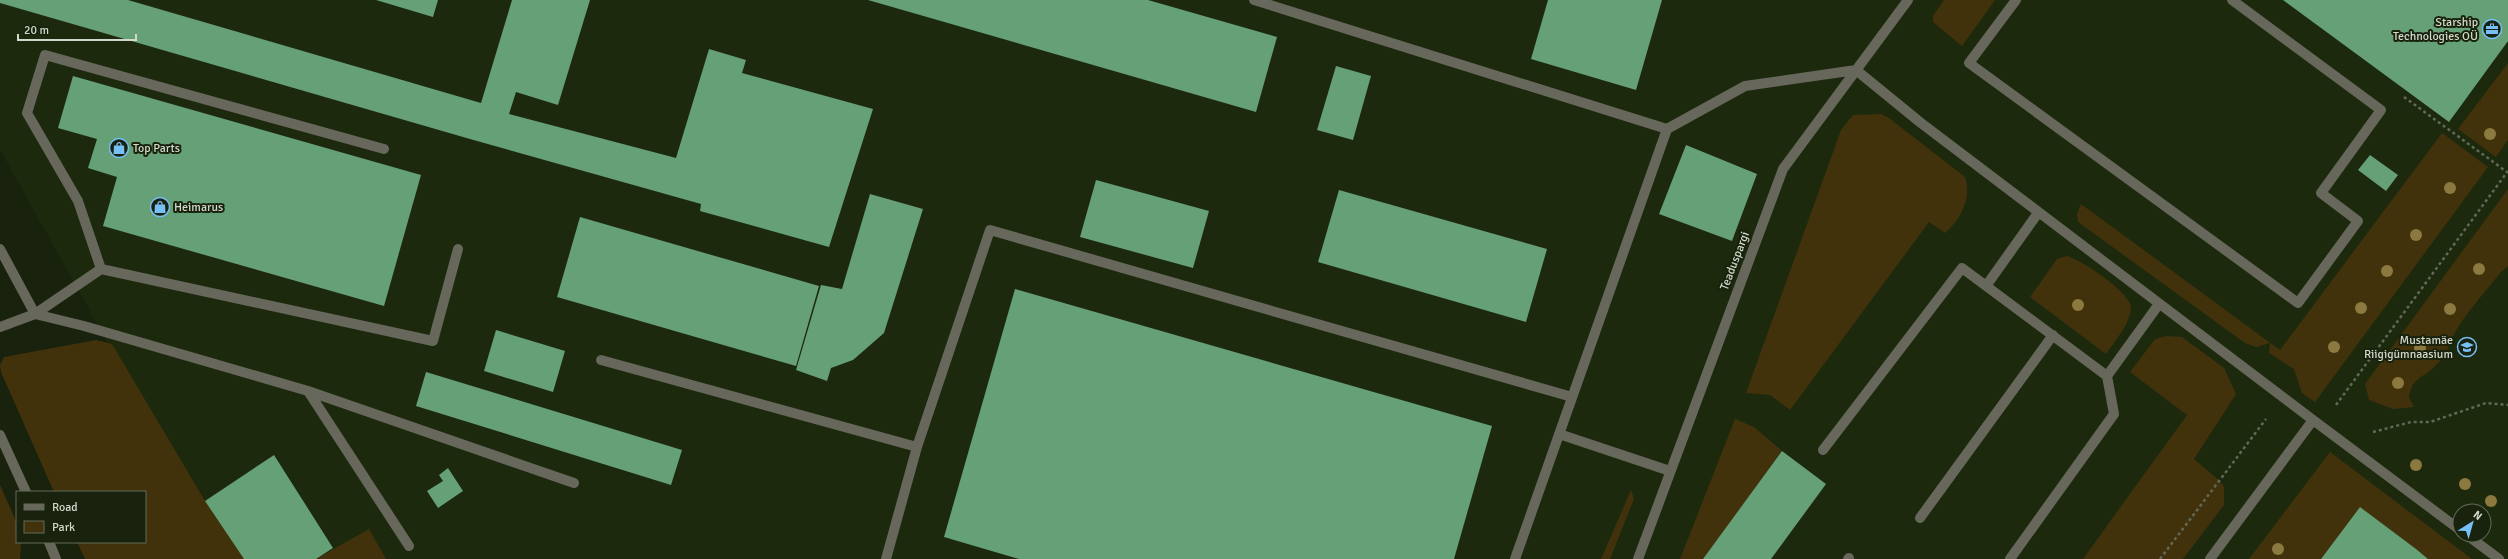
<svg xmlns="http://www.w3.org/2000/svg" width="2508" height="559" font-family="Signika,sans-serif">
	<rect width="100%" height="100%" fill="#18220c"/>
	<path fill="#1c290d" fill-rule="evenodd" d="M0 0H2508V559H228L0 150ZM2460 511H2484V535H2460Z"/>
	<path fill="#42320c" d="M1944 0H1995L1962 46 1933 22V16Z
		M2508 63V140L2496 157 2458 129Z
		M1881 114 1889 118 1965 177C1972 198 1961 219 1945 233L1929 222 1790 410 1770 395 1746 393 1841 130 1853 115Z
		M2442 133 2488 167 2315 402 2302 393 2294 369 2269 353 2270 343 2256 347 2245 343 2078 222 2077 214 2081 204 2280 350Z
		M2508 189V266L2501 272C2487 290 2469 309 2457 329 2448 344 2448 355 2433 368 2421 379 2412 378 2409 397L2414 407 2393 409 2369 400 2365 384Z
		M2067 256C2080 259 2132 293 2131 308 2130 324 2115 341 2106 354L2030 297 2057 259Z
		M2167 336 2182 337 2224 368 2236 394 2194 459 2220 481 2224 487V505L2183 559H2083L2187 415 2130 372 2155 339Z
		M96 340 112 344 205 501 244 559H85L77 542H145V492H54L1 372 0 365 4 357Z
		M1735 419 1754 427 1782 451 1703 559H1680Z
		M2330 452 2472 559H2428L2360 507 2321 559H2249Z
		M0 485 17 523V542H21L20 559H0Z
		M1631 490 1634 499 1610 559H1601Z
		M369 529 386 559H316Z"/>
	<path fill="#66a077" d="M0 0H128L481 103 512 0H590L558 105 516 92 509 114 676 158 709 49 746 60 742 73 873 109 829 247 700 211 701 204 470 139 0 3Z
		M376 0H438L433 17Z
		M868 0H1148L1277 37 1256 112Z
		M1548 0H1662L1636 90 1531 59Z
		M2283 0H2508V41L2449 122Z
		M1336 66 1371 76 1353 140 1317 130Z
		M73 76 421 175 384 306 103 226 117 177 88 168 97 139 58 128Z
		M1686 145 1757 174 1732 241 1659 214Z
		M2370 155 2398 175 2386 191 2358 170Z
		M1096 180 1209 211 1193 268 1080 237Z
		M1339 190 1547 249 1526 322 1318 262Z
		M870 194 923 209 884 333 853 360 831 368 827 381 796 370 821 285 842 289Z
		M580 217 819 286 796 366 557 297Z
		M1015 289 1492 426 1454 559H1019L944 537Z
		M496 330 565 351 553 392 484 371Z
		M426 372 682 450 671 485 416 406Z
		M1782 451 1826 484 1771 559H1703Z
		M274 455 333 548 316 559H244L205 501Z
		M448 468 463 491 438 508 427 491 443 481 439 475Z
		M2360 507 2416 549 2428 559H2321Z"/>
	<g fill="none" stroke-linecap="round" stroke-linejoin="round">
		<path stroke="#606956" stroke-width="2.5" stroke-dasharray="3 3" stroke-linecap="butt" d="M2404 97 2507 172
			M2336 405 2508 171
			M2373 432 2411 422H2430L2486 403 2508 405
			M2160 559 2266 419"/>
		<path stroke="#67675b" stroke-width="10" d="M1254 0 1667 129
			M2016 0 1969 63 2298 303 2358 221 2321 193 2381 110 2232 0
			M0 249 35 314 84 326 308 391 409 546
			M101 269 78 201 27 113 45 55 384 149
			M1986 286 2038 213
			M0 327 35 314 101 269 433 341 458 249
			M601 360 917 447
			M308 391 574 483
			M2313 420 2460 530
			M1559 434 1670 471
			M0 435 26 492
			M1823 450 1962 268 2107 376
			M1920 518 2053 335
			M2467 535 2499 559
			M49 542 56 559
			M886 559 917 447 990 230 1572 397
			M1515 559 1667 129 1745 86 1856 70 1921 123 2313 420 2210 559
			M1638 559 1783 169 1908 0
			M1848 559 1849 558
			M2010 559 2114 414 2107 376 2159 304"/>
	</g>
	<g fill="#8b793f">
		<circle cx="2490" cy="134" r="6"/>
		<circle cx="2450" cy="188" r="6"/>
		<circle cx="2416" cy="235" r="6"/>
		<circle cx="2479" cy="269" r="6"/>
		<circle cx="2387" cy="271" r="6"/>
		<circle cx="2078" cy="305" r="6"/>
		<circle cx="2361" cy="308" r="6"/>
		<circle cx="2450" cy="309" r="6"/>
		<circle cx="2334" cy="347" r="6"/>
		<circle cx="2420" cy="348" r="6"/>
		<circle cx="2398" cy="383" r="6"/>
		<circle cx="2416" cy="465" r="6"/>
		<circle cx="2465" cy="484" r="6"/>
		<circle cx="2491" cy="501" r="6"/>
		<circle cx="2278" cy="549" r="6"/>
	</g>
	<defs>
		<g id="office-ring" transform="scale(1)"><circle r="9.5" fill="#18220c" stroke="#77bff7" stroke-width="1.5"/><path d="M-6-3h4V-5.5h4V-3h4V5H-6ZM-1-4.5V-3h2v-1.5ZM-6 0V1H6V0Z" fill="#77bff7"/></g>
		<g id="shop-ring" transform="scale(1)"><circle r="9.5" fill="#18220c" stroke="#77bff7" stroke-width="1.5"/><path d="M-5-2.5h2.3a2.7 3.5 0 0 1 5.4 0H5L5.5 6h-11ZM-1.5-2.5h3a1.5 2.3 0 0 0-3 0Z" fill="#77bff7"/></g>
		<g id="school-ring" transform="scale(1)"><circle r="9.5" fill="#18220c" stroke="#77bff7" stroke-width="1.5"/><path d="M0-5L7-2L0 1L-7-2ZM-4 1L0 2.5L4 1V4Q0 6-4 4Z" fill="#77bff7"/></g>
	</defs>
	<g fill-rule="evenodd">
		<use href="#office-ring" x="2492" y="29"/>
		<use href="#shop-ring" x="119" y="148"/>
		<use href="#shop-ring" x="160" y="207"/>
		<use href="#school-ring" x="2467" y="347"/>
	</g>
	<g text-anchor="middle" dominant-baseline="central" stroke-width="4" stroke-linejoin="round" paint-order="stroke">
		<g font-size="12" fill="#d1d9cb" stroke="#18220c" text-anchor="end">
			<text x="2478" y="22">Starship<tspan x="2478" dy="14">Technologies OÜ</tspan></text>
			<text x="133" y="148" text-anchor="start">Top Parts</text>
			<text x="174" y="207" text-anchor="start">Heimarus</text>
			<text x="2453" y="340">Mustamäe<tspan x="2453" dy="14">Riigigümnaasium</tspan></text>
		</g>
		<g font-size="12" fill="#d1d9cb" stroke="#18220c">
			<text transform="translate(1735 261) rotate(-69)">Teaduspargi</text>
		</g>
	</g>
	<rect x="16" y="491" width="130" height="52" fill="#18220c" stroke="#626b58"/>
	<rect x="24" y="504" width="20" height="6" fill="#67675b" stroke="#626b58"/>
	<text x="52" y="511" font-size="12" fill="#d1d9cb">Road</text>
	<rect x="24" y="521" width="20" height="12" fill="#42320c" stroke="#626b58"/>
	<text x="52" y="531" font-size="12" fill="#d1d9cb">Park</text>
	<g transform="translate(2472 523) rotate(37)"><circle r="19" fill="#18220c" stroke="#626b58"/>
	<path d="M0-3L7 15L0 10L-7 15Z" fill="#77bff7"/>
	<text y="-6" font-size="11" font-weight="bold" text-anchor="middle" fill="#d1d9cb">N</text>
	</g>
	<path d="M18 34v6h118v-6" fill="none" stroke="#d1d9cb" stroke-width="2"/>
	<text x="24" y="34" font-size="12" fill="#d1d9cb" stroke="#18220c" stroke-width="3" paint-order="stroke">20 m</text>
</svg>
